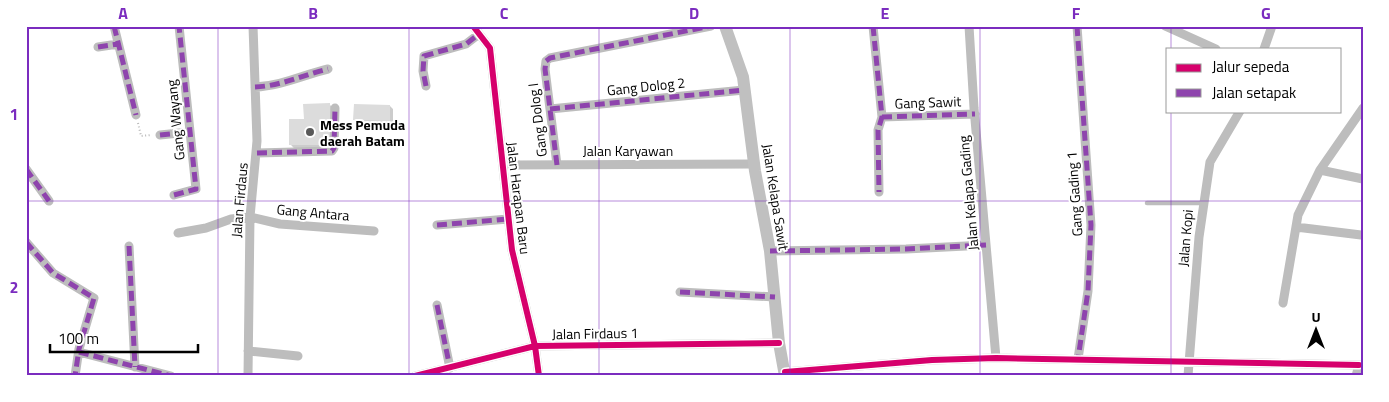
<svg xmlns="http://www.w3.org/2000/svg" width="1389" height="402" font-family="'Titillium Web',sans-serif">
	<rect width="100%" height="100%" fill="#fff"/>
	<path fill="#0003" d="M330 105 336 111V151H297L291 145 305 120Z
		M390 106 393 109V124L358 123 355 120Z"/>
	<path fill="#dcdcdc" d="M330 103 331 145H289V119H304L303 104Z
		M354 104 390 105V121L353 120Z"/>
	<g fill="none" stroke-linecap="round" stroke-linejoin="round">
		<path stroke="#b8b8b8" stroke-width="2" stroke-dasharray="1 2.5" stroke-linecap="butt" d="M138 123 141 136 151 135"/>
		<path stroke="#bdbdbd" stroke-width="4.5" d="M1147 203H1202"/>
		<path stroke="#bdbdbd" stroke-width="9" d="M114 26 136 115
			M473 26 490 48 512 250 535 346 539 376
			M873 26 882 117 878 130 879 192
			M969 26 974 108 996 358
			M1077 26 1091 225 1088 291 1078 359
			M1165 26 1216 49
			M98 47 118 44
			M1264 49 1272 26
			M426 86 423 71 424 56 466 44 479 34
			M255 87C281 86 303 75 328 69
			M1363 108 1320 170 1363 179
			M550 109 744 90
			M882 117 975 114
			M160 135 189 132
			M257 153 332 151 334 148 335 108
			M503 165 754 164
			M557 165 545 69 546 61 550 58 711 26
			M26 169 49 201
			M174 195 196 189 179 26
			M437 225 508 219
			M1296 227 1361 235
			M178 233 206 228 231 219 250 217 280 224 374 231
			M26 242 53 273 94 298 79 349 75 376
			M129 246 135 367
			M770 251 906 249 986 245
			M680 292 775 297
			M1283 303 1298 215 1320 170
			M437 305 450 368
			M248 351 298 356
			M79 352 171 376
			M785 372 932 360 996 358 1359 365
			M248 376 250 217 257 141 253 26
			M415 376 535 346 779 343
			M1188 376 1199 237 1210 162 1240 111
			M1356 376 1359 365 1363 366"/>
		<path stroke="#c0c0c0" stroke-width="12" d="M725 26 743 77 755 171 770 251 779 343 785 376"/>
		<path stroke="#8e44ad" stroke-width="5" stroke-dasharray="10 5" stroke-linecap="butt" d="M114 26 136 115
			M873 26 882 117 878 130 879 192
			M1077 26 1091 225 1088 291 1078 359
			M98 47 118 44
			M426 86 423 71 424 56 466 44 479 34
			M255 87C281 86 303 75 328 69
			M550 109 744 90
			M882 117 975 114
			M160 135 189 132
			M257 153 332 151 334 148 335 108
			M557 165 545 69 546 61 550 58 711 26
			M26 169 49 201
			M174 195 196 189 179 26
			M437 225 508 219
			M26 242 53 273 94 298 79 349 75 376
			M129 246 135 367
			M770 251 906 249 986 245
			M680 292 775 297
			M437 305 450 368
			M79 352 171 376"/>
		<g stroke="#fff" stroke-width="9">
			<path id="cycleway" d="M473 26 490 48 512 250 535 346 539 376
				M785 372 932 360 996 358 1359 365
				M415 376 535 346 779 343"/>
		</g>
		<use href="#cycleway" stroke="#d6006c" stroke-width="6"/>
	</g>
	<path fill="none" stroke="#7b2cbf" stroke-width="1" stroke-opacity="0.55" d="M218 26V376M409 26V376M599 26V376M790 26V376M980 26V376M1171 26V49M1171 111V376M26 201H1363"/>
	<circle fill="#595959" stroke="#fff" stroke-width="2" cx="310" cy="132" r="5"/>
	<g text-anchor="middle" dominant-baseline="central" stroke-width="4" stroke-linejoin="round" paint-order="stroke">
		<g font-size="14" fill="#000" stroke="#fff">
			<text transform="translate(646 86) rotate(-6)">Gang Dolog 2</text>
			<text transform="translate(928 102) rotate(-2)">Gang Sawit</text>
			<text transform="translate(175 120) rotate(-96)">Gang Wayang</text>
			<text transform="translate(537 120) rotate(-97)">Gang Dolog I</text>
			<text x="628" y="150">Jalan Karyawan</text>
			<text transform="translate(968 193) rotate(-95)">Jalan Kelapa Gading</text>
			<text transform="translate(1074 194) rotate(-94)">Gang Gading 1</text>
			<text transform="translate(776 197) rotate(81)">Jalan Kelapa Sawit</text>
			<text transform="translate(519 198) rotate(83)">Jalan Harapan Baru</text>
			<text transform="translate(239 200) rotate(-85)">Jalan Firdaus</text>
			<text transform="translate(313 212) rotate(5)">Gang Antara</text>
			<text transform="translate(1185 238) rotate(-85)">Jalan Kopi</text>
			<text transform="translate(595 333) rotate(-1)">Jalan Firdaus 1</text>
		</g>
		<g font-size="14" font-weight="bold" fill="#000" stroke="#fff" text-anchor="start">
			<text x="320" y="124">Mess Pemuda<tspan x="320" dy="16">daerah Batam</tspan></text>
		</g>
	</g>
	<rect width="1389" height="402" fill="none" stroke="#ffffff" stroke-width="55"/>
	<rect x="1166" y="48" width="175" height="65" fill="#ffffff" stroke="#999999"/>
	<rect x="1176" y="64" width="25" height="8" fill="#d6006c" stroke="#999999"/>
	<text x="1212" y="72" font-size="15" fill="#000000">Jalur sepeda</text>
	<rect x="1176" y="89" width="25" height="8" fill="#8e44ad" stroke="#999999"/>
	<text x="1212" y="98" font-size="15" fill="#000000">Jalan setapak</text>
	<g transform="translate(1316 330)" stroke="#ffffff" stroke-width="4" paint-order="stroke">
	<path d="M0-4L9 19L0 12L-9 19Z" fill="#000000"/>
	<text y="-8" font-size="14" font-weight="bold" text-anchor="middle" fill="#000000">U</text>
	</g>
	<path d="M50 344v8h148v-8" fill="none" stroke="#000000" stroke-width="2.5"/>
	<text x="58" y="344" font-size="15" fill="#000000" stroke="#ffffff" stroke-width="4" paint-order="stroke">100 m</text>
	<rect x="28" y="28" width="1334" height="346" fill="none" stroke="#7b2cbf" stroke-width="2"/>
	<g font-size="16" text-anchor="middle" font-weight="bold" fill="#7b2cbf">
		<text x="123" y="19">A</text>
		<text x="313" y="19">B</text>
		<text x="504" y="19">C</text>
		<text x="694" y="19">D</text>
		<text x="885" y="19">E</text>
		<text x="1076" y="19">F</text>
		<text x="1266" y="19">G</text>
		<text x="14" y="120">1</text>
		<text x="14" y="293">2</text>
	</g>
</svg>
